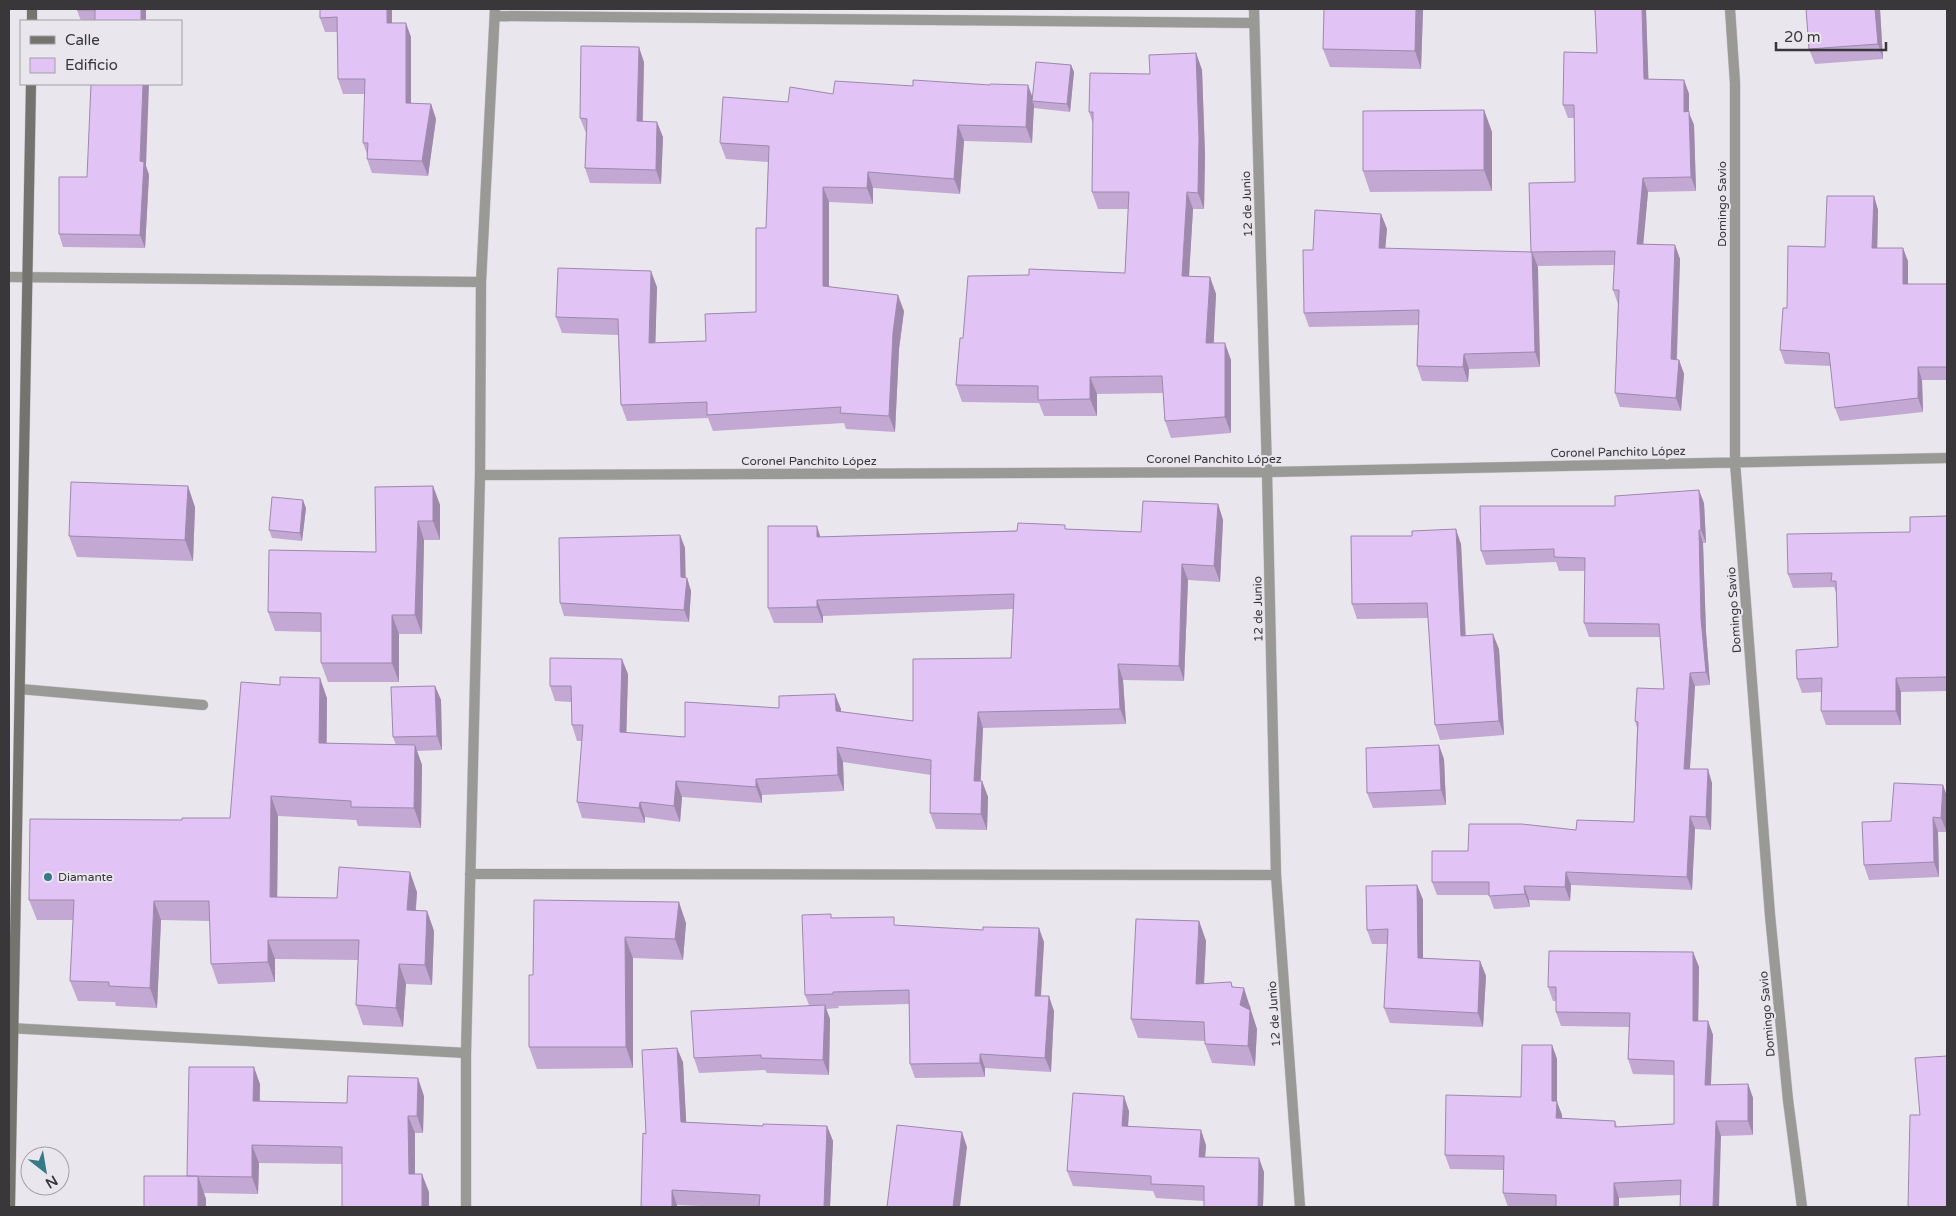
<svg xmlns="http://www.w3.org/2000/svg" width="1956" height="1216" font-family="'Varela Round',sans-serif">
	<rect width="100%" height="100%" fill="#eae6ed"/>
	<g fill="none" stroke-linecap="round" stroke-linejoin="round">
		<g stroke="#c7c3c9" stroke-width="11">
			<path id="lane" d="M20 689 203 705"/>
		</g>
		<g stroke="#c7c3c9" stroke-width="11">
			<path id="street" d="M1254 9 1267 472 1276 875 1300 1207
				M1730 9 1735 83V462L1770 915 1788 1100 1802 1207
				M495 16 1254 23
				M9 277 481 282
				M480 475 1267 472 1947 458
				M470 874 1276 875
				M9 1028 466 1053
				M466 1207V1053L480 475 481 282 495 9"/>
		</g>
		<g stroke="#c7c3c9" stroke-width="11">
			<path id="secondary" d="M32 21V9
				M10 1207 31 84"/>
		</g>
		<use href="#lane" stroke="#999995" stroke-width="10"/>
		<use href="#street" stroke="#999995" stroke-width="10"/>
		<use href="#secondary" stroke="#74736e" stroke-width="10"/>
	</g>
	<path fill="#c2a8d3" d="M146 9V21H81L77 10Z
		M320 9H392V23L411 37V104H431L436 119 428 176 372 173 367 159V154L363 143 365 94H343L338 79 337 32H325L320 18Z
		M1423 9 1421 69 1330 67 1323 49Z
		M1595 9H1646L1648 79 1684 80 1689 94V113L1694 125 1696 191 1648 192 1643 244 1675 245 1680 259 1677 360H1679L1684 374 1681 411 1620 407 1615 393 1618 304 1613 290 1614 265 1537 266 1540 367 1469 369 1468 382 1422 381 1417 366 1418 325 1309 327 1304 313 1313 250 1381 214 1387 229 1385 249 1531 252 1575 182 1574 118H1568L1563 105 1597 53Z
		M1806 9H1880L1883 59 1815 64 1809 49Z
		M1196 53 1202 70 1205 155 1204 209H1193L1189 276 1210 277 1216 294 1213 343 1231 360V433L1171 438 1165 421 1163 393 1097 394V416H1044L1039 403 962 402 956 385 963 338 1125 273 1128 209H1098L1092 192 1093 124 1089 112 1150 74Z
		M644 62 643 121 663 137 661 184 590 183 585 168 586 133 580 118Z
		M1071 65 1074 72 1070 112 1034 108V105L1032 143 964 141 960 194 873 188V204L829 202V286L904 311 899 349 895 432 846 429 844 423 713 431 708 418 627 421 621 405 618 335 562 333 556 317 657 287 655 343 706 341 756 312 766 228 768 162 726 159 720 143 788 102 833 94 1032 97Z
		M1484 110 1492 132V191L1370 192 1363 171Z
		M146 166 149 175 145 248 63 247 59 234 87 177Z
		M1874 196 1878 210 1877 248 1908 261V284H1947V380H1922L1923 412 1840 421 1835 408 1831 366 1785 364 1780 350 1787 308 1825 247Z
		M433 486 440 505V540H424L422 634H399V682H328L321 663V632L275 631 268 612 376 552Z
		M1704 503 1706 543H1703L1706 632 1710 685 1695 686 1690 769 1712 783 1711 830 1695 829 1692 890 1571 885 1570 901 1529 900 1530 907 1494 909 1489 895H1437L1432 882 1468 851 1576 830 1634 822 1637 728 1635 721 1664 689 1660 637H1589L1584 623 1585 571H1559L1556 562 1486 565 1481 551 1615 506Z
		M1218 504 1223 520 1220 582 1188 580 1184 681 1123 680 1126 724 983 728 980 781H982L988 797 987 830 936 829 930 813 931 775 843 762 844 791 762 795V803L682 797 680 822 645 817V823L582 818 577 802 582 741H577L572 725 571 702 555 701 550 686 628 674 626 733 685 737 779 708 841 709V712L913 721 1011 658 1013 609 823 616V623H774L768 608 821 537 1067 529 1141 532Z
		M195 507 193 561 77 557 69 536Z
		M306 508 302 541 272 538 269 530Z
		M1947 516V691L1901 692V725H1826L1821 711 1822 692 1802 693 1797 679 1838 647 1837 595 1834 587 1793 588 1788 574 1910 532Z
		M680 535 685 548V578H687L691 591 689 622 564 616 560 603Z
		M1461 544 1466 636 1499 649 1504 735 1440 740 1435 725 1428 618 1357 619 1352 604Z
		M435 686 441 700 442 750 417 751 422 765 421 828 358 826 356 820 278 816 277 897 337 898 417 892 416 910 427 911 434 931 432 985 406 984 403 1027 363 1025 356 1005 358 960 275 959V982L218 984 211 964 210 921 161 920 157 1008 116 1006 115 1002 78 1001 70 981 73 920H37L29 900 182 820 230 818 327 698V743L396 745 393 737Z
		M1444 759 1446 805 1373 808 1367 793Z
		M1943 785 1947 832H1938L1939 877 1869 880 1864 865 1891 821Z
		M1417 885 1423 900V958L1480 961 1486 976 1483 1027 1390 1023 1384 1008 1388 944H1372L1367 930Z
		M534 900 686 923 683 960 633 958V1068L537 1069 529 1047 533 975Z
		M832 918 1044 942 1041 996 1054 1011 1051 1072 985 1068V1077L915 1078 910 1064 909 1004 838 1006 839 1008 826 1009 830 1019 829 1075 767 1073 765 1070 699 1073 694 1058 809 1005 805 995Z
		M1199 921 1206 941 1204 984 1231 982 1233 988 1251 1007 1250 1010 1257 1029 1255 1066 1212 1063 1205 1044V1041L1138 1038 1131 1019Z
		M1693 952 1699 967 1698 1021H1708L1713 1035 1711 1085 1748 1084 1753 1098V1135L1721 1136 1681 1195 1619 1198V1207H1508L1503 1193 1504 1170 1450 1169 1445 1155 1521 1097 1552 1045 1557 1059V1102L1562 1115V1118L1615 1121 1617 1127 1674 1124V1075L1633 1074 1628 1059 1629 1027 1561 1026 1556 1012V1001H1553L1548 987Z
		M683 1062 686 1122 763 1126H827L833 1141 830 1207H725L677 1205V1207H641L646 1134Z
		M260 1084V1101L347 1103 424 1096 423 1133H415V1174L429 1192 342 1164 259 1163 258 1194 204 1193 206 1199V1207H144L187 1176Z
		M1129 1111 1128 1126 1206 1145 1205 1157 1264 1172 1263 1207H1204V1201L1156 1198 1153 1191 1073 1186 1067 1171Z"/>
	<path fill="#9e88ac" d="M141 9H146V21H141Z
		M387 9H392V38L387 23Z
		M1416 9H1423L1421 69 1415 51Z
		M1642 9H1646L1649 93 1644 79Z
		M1875 9H1880L1883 59 1878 44Z
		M406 23 411 37V118L406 103Z
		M639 47 644 62 642 136 637 121Z
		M1196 53 1202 70 1205 155 1204 209 1198 193Z
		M1071 65 1074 72 1070 112 1067 104Z
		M1684 80 1689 94V113L1694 125 1696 191 1691 177 1684 112Z
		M143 84H149L146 166 149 175 145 248 140 235V161Z
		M1028 85 1034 101H1032L1034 105 1032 143 1026 127Z
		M431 104 436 119 428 176 422 161Z
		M1484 110 1492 132V191L1484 170Z
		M657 122 663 137 661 184 656 170Z
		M958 125 964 141 960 194 954 179Z
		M868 172 873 188V204L867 188Z
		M1643 178 1648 192 1642 258 1637 244Z
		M823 187 829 202V302L823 286Z
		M1187 192 1193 209 1188 293 1182 276Z
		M1874 196 1878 210 1877 261 1872 248Z
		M1381 214 1387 229 1384 263 1379 248Z
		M1675 245 1680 259 1676 373 1671 359Z
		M1903 248 1908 261V298L1903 284Z
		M1532 252 1538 267 1540 367 1535 352Z
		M651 271 657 287 655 359 649 343Z
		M1210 277 1216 294 1213 360 1206 343Z
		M898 295 904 311 899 349 895 432 889 416 893 333Z
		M1225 343 1231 360V433L1225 417Z
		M1464 354 1469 369 1468 382 1463 367Z
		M1679 360 1684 374 1681 411 1676 398Z
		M1918 367 1922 380 1923 412 1918 398Z
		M1090 377 1097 394V416L1090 399Z
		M188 486 195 507 193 561 185 540Z
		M433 486 440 505V540L433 521Z
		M1699 490 1704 503 1706 543 1701 530Z
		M303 500 306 508 302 541 300 533Z
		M1218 504 1223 520 1220 582 1214 566Z
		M418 521 424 540 422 634 415 615Z
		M817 526 822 542 817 537Z
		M1456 529 1461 544 1466 651 1461 636Z
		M1699 530 1703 543 1706 632 1710 685 1706 672 1701 619Z
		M680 535 685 548 686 590 681 577Z
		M1182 564 1188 580 1184 681 1179 666Z
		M687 578 691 591 689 622 684 610Z
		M817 600 823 616V623L817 607Z
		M392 615 399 634V682L392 663Z
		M1493 634 1499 649 1504 735 1499 721Z
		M622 659 628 674 626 748 620 732Z
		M1118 664 1123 680 1126 724 1120 709Z
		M1690 673 1695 686 1689 782 1684 769Z
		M320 678 327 698 326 763 319 743Z
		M1896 678 1901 692V725L1896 711Z
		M435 686 441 700 442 750 437 736Z
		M835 694 841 709V727L836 711Z
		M978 712 983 728 980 797 974 781Z
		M415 745 422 765 421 828 414 808Z
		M1439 745 1444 759 1446 805 1441 790Z
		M837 747 843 762 844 791 838 775Z
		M1708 769 1712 783 1711 830 1706 817Z
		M756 779 762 795V803L756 787Z
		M676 781 682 797 680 822 674 806Z
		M982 781 988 797 987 830 981 814Z
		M1943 785 1947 796V832L1941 818Z
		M271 796 278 816 277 917 270 897Z
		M640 802 645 817V823L639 808Z
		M1690 816 1695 829 1692 890 1687 877Z
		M1933 817 1938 832 1939 877 1934 862Z
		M410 872 417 892 414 930 407 910Z
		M1566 872 1571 885 1570 901 1565 887Z
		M1417 885 1423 900V973L1418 958Z
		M1524 886 1529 900 1530 907 1525 894Z
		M154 901 161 920 157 1008 150 988Z
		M679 902 686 923 683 960 675 939Z
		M427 911 434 931 432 985 425 965Z
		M1199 921 1206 941 1203 1004 1196 984Z
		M1039 928 1044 942 1040 1010 1035 996Z
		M625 937 633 958V1068L626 1047Z
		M268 940 275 959V982L268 962Z
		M1693 952 1699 967 1698 1035 1693 1021Z
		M1480 961 1486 976 1483 1027 1478 1013Z
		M399 964 406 984 403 1027 396 1008Z
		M1244 988 1257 1029 1255 1066 1248 1046 1240 1005Z
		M1049 996 1054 1011 1051 1072 1045 1058Z
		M825 1005 830 1019 829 1075 823 1060Z
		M1708 1021 1713 1035 1710 1099 1705 1085Z
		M1552 1045 1557 1059V1102L1562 1115V1132L1556 1118 1552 1101Z
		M677 1048 683 1062 687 1137 681 1122Z
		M980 1054 985 1068V1077L980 1063Z
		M254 1067 260 1084 259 1118 253 1101Z
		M418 1078 424 1096 423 1133 417 1116Z
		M1748 1084 1753 1098V1135L1748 1121Z
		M1124 1096 1129 1111 1127 1141 1122 1126Z
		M408 1116 415 1133V1192L409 1174Z
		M1716 1121 1721 1136 1719 1207H1713Z
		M827 1126 833 1141 830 1207H824Z
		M1201 1130 1206 1145 1204 1171 1199 1157Z
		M962 1132 967 1147 960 1207H953Z
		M252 1145 259 1163 258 1194 252 1177Z
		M1259 1158 1264 1172 1263 1207H1258Z
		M422 1174 429 1192V1207H422Z
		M198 1176 206 1199V1207H198Z
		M1614 1183 1619 1198V1207H1614Z
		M672 1190 677 1205V1207H672Z"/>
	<path fill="#e1c3f5" stroke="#9e88ac" d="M77 9H141V21H95V10H77Z
		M320 9H387V23H406V103L431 104 422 161 367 159 368 143H363L365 79H338L337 17 320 18Z
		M1324 9H1416L1415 51 1323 49Z
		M1595 9H1642L1644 79 1684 80V112L1689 111 1691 177 1643 178 1637 244 1675 245 1671 359 1679 360 1676 398 1615 393 1619 290H1613L1615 251 1531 252 1529 183 1575 182 1574 105H1563L1564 52 1597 53Z
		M1806 9H1875L1878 44 1809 49Z
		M581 46 639 47 637 121 657 122 656 170 585 168 587 119 580 118Z
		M1196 53 1199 138 1198 193 1187 192 1182 276 1210 277 1206 343H1225V417L1165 421 1162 376 1090 377V399L1038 400V386L956 385 960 338H963L968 276 1029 275V269L1125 273 1129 192H1092L1093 112H1089L1090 73 1150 74 1149 55Z
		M1036 62 1071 65 1067 104 1032 101Z
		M913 80 990 85V84L1028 85 1026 127 958 125 954 179 868 172 867 188 823 187V286L898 295 893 333 889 416 840 413 841 407 707 415V402L621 405 618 319 556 317 558 268 651 271 649 343 706 341 705 314 756 312V228H766L769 146 720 143 723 97 788 102 790 87 833 94 835 81 913 86Z
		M91 84H143L140 161 144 162 140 235 59 234V177H87Z
		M1484 110V170L1363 171V111Z
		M1827 196H1874L1872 248H1903V284H1947V367H1918V398L1835 408 1829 353 1780 350 1783 308H1787L1788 246 1825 247Z
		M1315 210 1381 214 1379 248 1532 252 1535 352 1464 354 1463 367 1417 366 1419 310 1304 313 1303 250H1313Z
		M71 482 188 486 185 540 69 536Z
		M433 486V521H418L415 615H392V663H321V613L268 612 269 550 376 552 375 487Z
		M1699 490 1701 530H1699L1701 619 1706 672 1690 673 1684 769H1708L1706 817 1690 816 1687 877 1566 872 1565 887 1524 886 1525 894 1489 896V882H1432V851H1468L1469 824H1522L1576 830 1577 820 1634 822 1638 722 1635 721 1637 688 1664 689 1659 624 1584 623 1585 558 1554 557V549L1481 551 1480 506H1615V496Z
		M272 497 303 500 300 533 269 530Z
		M1143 501 1218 504 1214 566 1182 564 1179 666 1118 664 1120 709 978 712 974 781H982L981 814 930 813 931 760 837 747 838 775 756 779V787L676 781 674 806 640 802 639 808 577 802 583 725H572L571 686H550V658L622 659 620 732 685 737V702L779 708V696L835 694 836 711 913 721V659L1011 658 1014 594 817 600V607L768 608V526H817V537L1017 531 1018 523 1065 525V529L1141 532Z
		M1947 516V677L1896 678V711H1821L1822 678 1797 679 1796 650 1838 647 1836 581H1831L1832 573 1788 574 1787 534 1910 532V517Z
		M1456 529 1461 636 1493 634 1499 721 1435 725 1427 603 1352 604 1351 536H1412V531Z
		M680 535 681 577 687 578 684 610 560 603 559 538Z
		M280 677 320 678 319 743 415 745 414 808 351 807V801L271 796 270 897 337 898 339 867 410 872 407 910 427 911 425 965 399 964 396 1008 356 1005 359 940H268V962L211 964 209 901H154L150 988 109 986V982L70 981 74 900H29L30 819 182 820V818H230L241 682 280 685Z
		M435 686 437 736 393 737 391 687Z
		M1439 745 1441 790 1367 793 1366 748Z
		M1894 783 1943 785 1941 818 1933 817 1934 862 1864 865 1862 822 1891 821Z
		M1417 885 1418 958 1480 961 1478 1013 1384 1008 1388 929 1367 930 1366 886Z
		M534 900 679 902 675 939 625 937 626 1047H529V975H533Z
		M831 914V918L894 917V925L983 930V927L1039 928 1035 996H1049L1045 1058 980 1054V1063L910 1064 909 990 833 992V994L805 995 802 915Z
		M1136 919 1199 921 1196 984 1231 982 1232 987 1244 988 1240 1005 1250 1010 1248 1046 1205 1044 1204 1022 1131 1019Z
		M1549 951 1693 952V1021H1708L1705 1085 1748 1084V1121H1716L1713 1207H1680L1681 1180 1614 1183V1207H1556V1195L1503 1193 1504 1156 1445 1155 1446 1095 1521 1097 1522 1045H1552V1101H1557L1556 1118 1615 1121V1127L1674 1124V1061L1628 1059 1630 1013 1556 1012V987H1548Z
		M825 1005 823 1060 761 1058V1055L694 1058 691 1011Z
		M677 1048 681 1122 763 1126V1124L827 1126 824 1207H759L760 1195 672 1190V1207H641L643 1133 646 1134 642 1050Z
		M1947 1056V1207H1908L1910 1115H1920L1915 1058Z
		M189 1067H254L253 1101 347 1103 348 1076 418 1078 417 1116H408L409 1174H422V1207H342V1147L252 1145V1177L187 1176Z
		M1073 1093 1124 1096 1122 1126 1201 1130 1199 1157 1259 1158 1258 1207H1204V1186L1151 1184V1176L1067 1171Z
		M897 1125 962 1132 953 1207H887Z
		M144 1176H198V1207H144Z"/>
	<circle fill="#347a87" stroke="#eae6ed" stroke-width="2" cx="48" cy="877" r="5"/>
	<g text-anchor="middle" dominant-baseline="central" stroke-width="4" stroke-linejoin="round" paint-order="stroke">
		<g font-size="12" fill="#39373a" stroke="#eae6ed">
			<text transform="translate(1247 204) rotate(-92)">12 de Junio</text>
			<text transform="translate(1722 204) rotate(-90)">Domingo Savio</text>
			<text transform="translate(1618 452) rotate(-1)">Coronel Panchito López</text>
			<text x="1214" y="459">Coronel Panchito López</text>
			<text x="809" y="461">Coronel Panchito López</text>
			<text transform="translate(1258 609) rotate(-91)">12 de Junio</text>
			<text transform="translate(1734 610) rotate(-94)">Domingo Savio</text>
			<text transform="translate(1274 1014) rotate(-94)">12 de Junio</text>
			<text transform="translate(1767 1014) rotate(-95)">Domingo Savio</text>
		</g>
		<g font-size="12" fill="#39373a" stroke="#eae6ed" text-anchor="start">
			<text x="58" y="877">Diamante</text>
		</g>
	</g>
	<rect width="1956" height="1216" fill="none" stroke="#39373a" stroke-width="20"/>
	<rect x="20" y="20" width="162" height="65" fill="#eae6ed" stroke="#a3a0a5"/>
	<rect x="30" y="36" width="25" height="8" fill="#74736e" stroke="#a3a0a5"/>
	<text x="65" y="45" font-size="15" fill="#39373a">Calle</text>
	<rect x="30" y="58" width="25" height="15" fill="#e1c3f5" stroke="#a3a0a5"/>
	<text x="65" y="70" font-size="15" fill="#39373a">Edificio</text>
	<g transform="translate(45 1171) rotate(149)"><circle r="24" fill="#eae6ed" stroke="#a3a0a5"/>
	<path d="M0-4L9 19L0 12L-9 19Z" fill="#347a87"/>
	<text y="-8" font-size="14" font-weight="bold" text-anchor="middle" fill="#39373a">N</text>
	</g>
	<path d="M1776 42v8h110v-8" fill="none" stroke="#39373a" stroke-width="2.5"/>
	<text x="1784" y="42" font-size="15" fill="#39373a" stroke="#eae6ed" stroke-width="4" paint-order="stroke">20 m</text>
</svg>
